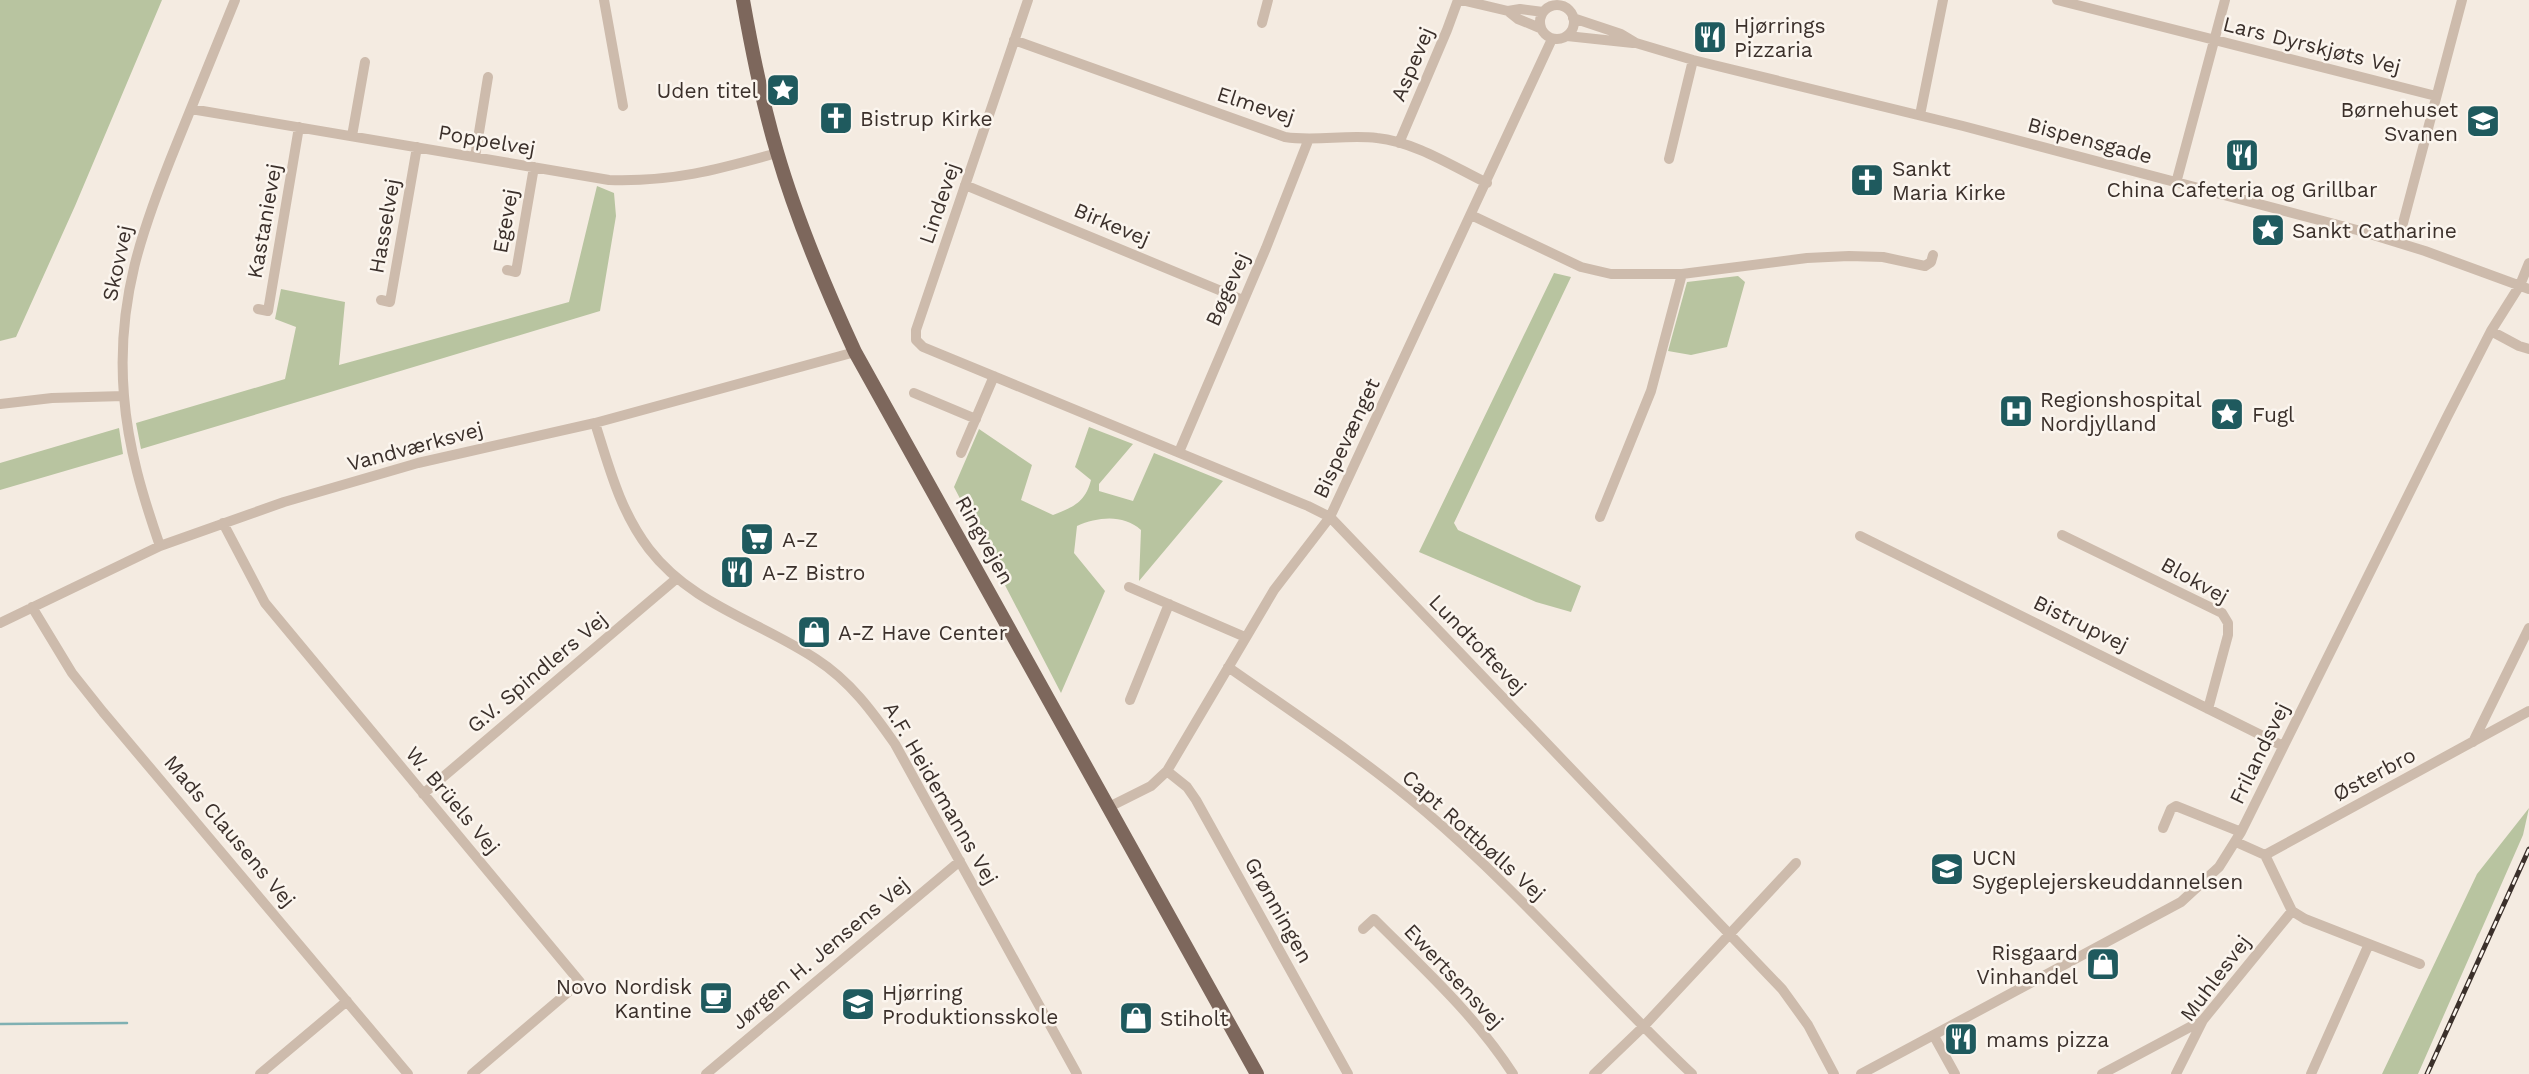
<svg xmlns="http://www.w3.org/2000/svg" width="2529" height="1074" font-family="'Work Sans',sans-serif">
	<rect width="100%" height="100%" fill="#f4ebe1"/>
	<path fill="#b8c4a0" d="M0 0H162L75 206 16 337 0 341Z
		M597 186 614 193 616 216 600 311 141 449 136 423 285 379 296 327 275 319 281 289 345 302 339 365 569 302Z
		M1554 273 1571 277 1454 523 1458 530 1581 586 1571 612 1536 602 1419 552Z
		M1738 276 1745 282 1727 347 1691 355 1668 351 1687 282Z
		M1089 427 1133 444 1099 484V491L1133 501 1154 453 1223 481 1139 581 1141 530C1123 514 1098 517 1077 526L1074 553 1105 591 1061 693 954 487 979 429 1032 465 1021 500 1053 515C1073 507 1085 503 1091 480L1075 467Z
		M119 428 123 454 0 490V463Z
		M2529 808 2523 835 2418 1074H2382L2477 874Z"/>
	<g fill="none" stroke-linecap="round" stroke-linejoin="round">
		<path stroke="#7fb0b2" stroke-width="2.5" d="M0 1024 127 1023"/>
		<path stroke="#cdbbac" stroke-width="10" d="M604 0 623 106
			M1028 0 916 330V340L923 347 1308 506 1330 517 1782 989 1808 1025 1834 1074
			M1461 0 1508 11 1518 19 1540 28
			M2057 0 2436 96
			M1540 22a17 17 0 1 1 34 0a17 17 0 1 1-34 0Z
			M1508 11 1520 9 1543 12
			M1573 18 1621 34 1636 43 1693 60 1963 126 2357 230 2425 251 2529 289
			M1262 23 1268 0
			M1567 36 1633 43
			M1014 40 1285 137C1316 142 1346 134 1377 138 1415 142 1452 166 1487 183
			M191 109 609 180C673 182 716 170 777 153
			M1920 115 1943 0
			M352 136 365 62
			M1399 143 1447 30 1458 0
			M475 157 488 77
			M1669 159 1693 60
			M2176 183 2225 0
			M965 185 1243 300
			M1471 215 1581 267 1611 274H1682L1807 258 1849 256 1883 257 1925 266 1931 262 1933 255
			M2398 242 2462 0
			M507 270 516 272 534 167
			M381 300 390 302 417 147
			M258 309 268 311 299 127
			M2491 331 2519 346 2529 349
			M914 393 976 419
			M0 404 52 398 124 396
			M595 423C609 467 620 511 649 549 692 605 759 621 816 659 850 681 872 711 895 744L1077 1074
			M1179 452 1266 248 1308 141
			M961 453 994 376
			M1600 517 1651 391 1682 274
			M223 523 265 603 580 982 472 1074
			M2062 535 2222 613 2228 623V635L2208 709
			M1860 536 2283 746
			M160 546C143 497 128 448 124 396 116 301 142 229 177 143 196 95 216 48 235 0
			M1129 587 1245 637
			M32 607 72 673 103 712 408 1074
			M0 623 160 546 284 502 418 463 595 423 855 352
			M1228 667C1295 714 1364 759 1426 812 1521 893 1602 989 1692 1074
			M1130 700 1169 604
			M2473 742 2529 628
			M1167 771 1187 787 1196 800 1348 1074
			M423 794 676 579
			M1109 807 1151 786 1167 771 1274 590 1330 517 1552 39
			M2163 828 2171 809 2176 806 2241 832
			M2236 842 2265 855 2529 711
			M2265 855 2292 911 2305 919 2420 964
			M1363 929 1374 919C1423 968 1475 1015 1513 1074
			M1934 1036 1955 1074
			M260 1074 347 1001
			M706 1074 960 861
			M1594 1074 1643 1027 1796 863
			M1861 1074 2181 902 2219 867 2241 832 2447 417 2491 331 2520 285 2529 263
			M2102 1074 2203 1020
			M2176 1074 2203 1020 2292 911
			M2311 1074 2369 944"/>
		<path stroke="#7d675c" stroke-width="14" d="M743 0C752 51 762 102 777 152 797 221 825 287 855 352L1257 1074"/>
		<g stroke="#3b302b" stroke-width="5">
			<path id="rail" d="M2427 1074 2529 849"/>
		</g>
		<use href="#rail" stroke="#fbf5ee" stroke-width="2.5" stroke-dasharray="8" stroke-linecap="butt"/>
	</g>
	<defs>
		<g id="restaurant-square" transform="scale(1.75)"><rect x="-9" y="-9" width="18" height="18" rx="4" fill="#1f5a5e" stroke="#fbf5ee"/><path d="M-5-6h1v4h1v-4h1v4h1v-4h1v5L-1.5 .5V6h-2V.5L-5-1ZM5-6V6H3V1.5H1.5Q1.5-4 5-6Z" fill="#fff"/></g>
		<g id="sight-square" transform="scale(1.75)"><rect x="-9" y="-9" width="18" height="18" rx="4" fill="#1f5a5e" stroke="#fbf5ee"/><path d="M0-6L1.8-2.2L6-1.7L2.9 1.2L3.7 5.4L0 3.3L-3.7 5.4L-2.9 1.2L-6-1.7L-1.8-2.2Z" fill="#fff"/></g>
		<g id="church-square" transform="scale(1.75)"><rect x="-9" y="-9" width="18" height="18" rx="4" fill="#1f5a5e" stroke="#fbf5ee"/><path d="M-1.2-6h2.4v3.5h3.3v2.4h-3.3V6h-2.4V-.1h-3.3v-2.4h3.3Z" fill="#fff"/></g>
		<g id="school-square" transform="scale(1.75)"><rect x="-9" y="-9" width="18" height="18" rx="4" fill="#1f5a5e" stroke="#fbf5ee"/><path d="M0-5L7-2L0 1L-7-2ZM-4 1L0 2.5L4 1V4Q0 6-4 4Z" fill="#fff"/></g>
		<g id="hospital-square" transform="scale(1.75)"><rect x="-9" y="-9" width="18" height="18" rx="4" fill="#1f5a5e" stroke="#fbf5ee"/><path d="M-5-5h3v3.5h4V-5h3V5h-3V1.5h-4V5h-3Z" fill="#fff"/></g>
		<g id="supermarket-square" transform="scale(1.75)"><rect x="-9" y="-9" width="18" height="18" rx="4" fill="#1f5a5e" stroke="#fbf5ee"/><path d="M-6-5.5h2.5l.6 2H6L4.5 2H-2.5L-4.4-4H-6ZM-1.5 3.2a1.3 1.3 0 1 0 .1 0ZM3 3.2a1.3 1.3 0 1 0 .1 0Z" fill="#fff"/></g>
		<g id="shop-square" transform="scale(1.75)"><rect x="-9" y="-9" width="18" height="18" rx="4" fill="#1f5a5e" stroke="#fbf5ee"/><path d="M-5-2.5h2.3a2.7 3.5 0 0 1 5.4 0H5L5.5 6h-11ZM-1.5-2.5h3a1.5 2.3 0 0 0-3 0Z" fill="#fff"/></g>
		<g id="cafe-square" transform="scale(1.75)"><rect x="-9" y="-9" width="18" height="18" rx="4" fill="#1f5a5e" stroke="#fbf5ee"/><path d="M-5.5-4.5H6V0H3Q3 3.5 0 3.5H-2.5Q-5.5 3.5-5.5 0ZM3-3.2v2h1.7v-2ZM-6 4.5H4V6H-6Z" fill="#fff"/></g>
	</defs>
	<g fill-rule="evenodd">
		<use href="#restaurant-square" x="1710" y="37"/>
		<use href="#sight-square" x="783" y="90"/>
		<use href="#church-square" x="836" y="118"/>
		<use href="#school-square" x="2483" y="121"/>
		<use href="#restaurant-square" x="2242" y="155"/>
		<use href="#church-square" x="1867" y="180"/>
		<use href="#sight-square" x="2268" y="230"/>
		<use href="#hospital-square" x="2016" y="411"/>
		<use href="#sight-square" x="2227" y="414"/>
		<use href="#supermarket-square" x="757" y="539"/>
		<use href="#restaurant-square" x="737" y="572"/>
		<use href="#shop-square" x="814" y="632"/>
		<use href="#school-square" x="1947" y="869"/>
		<use href="#shop-square" x="2103" y="964"/>
		<use href="#cafe-square" x="716" y="998"/>
		<use href="#school-square" x="858" y="1004"/>
		<use href="#shop-square" x="1136" y="1018"/>
		<use href="#restaurant-square" x="1961" y="1039"/>
	</g>
	<g text-anchor="middle" dominant-baseline="central" stroke-width="5" stroke-linejoin="round" paint-order="stroke">
		<g font-size="21" fill="#3b302b" stroke="#fbf5ee" text-anchor="start">
			<text x="1734" y="25">Hjørrings<tspan x="1734" dy="24">Pizzaria</tspan></text>
			<text x="758" y="90" text-anchor="end">Uden titel</text>
			<text x="2458" y="109" text-anchor="end">Børnehuset<tspan x="2458" dy="24">Svanen</tspan></text>
			<text x="860" y="118">Bistrup Kirke</text>
			<text x="1892" y="168">Sankt<tspan x="1892" dy="24">Maria Kirke</tspan></text>
			<text x="2242" y="189" text-anchor="middle">China Cafeteria og Grillbar</text>
			<text x="2292" y="230">Sankt Catharine</text>
			<text x="2040" y="399">Regionshospital<tspan x="2040" dy="24">Nordjylland</tspan></text>
			<text x="2252" y="414">Fugl</text>
			<text x="782" y="539">A-Z</text>
			<text x="762" y="572">A-Z Bistro</text>
			<text x="838" y="632">A-Z Have Center</text>
			<text x="1972" y="857">UCN<tspan x="1972" dy="24">Sygeplejerskeuddannelsen</tspan></text>
			<text x="2078" y="952" text-anchor="end">Risgaard<tspan x="2078" dy="24">Vinhandel</tspan></text>
			<text x="692" y="986" text-anchor="end">Novo Nordisk<tspan x="692" dy="24">Kantine</tspan></text>
			<text x="882" y="992">Hjørring<tspan x="882" dy="24">Produktionsskole</tspan></text>
			<text x="1160" y="1018">Stiholt</text>
			<text x="1986" y="1039">mams pizza</text>
		</g>
		<g font-size="21" fill="#3b302b" stroke="#fbf5ee">
			<text transform="translate(2312 45) rotate(14)">Lars Dyrskjøts Vej</text>
			<text transform="translate(1412 64) rotate(-67)">Aspevej</text>
			<text transform="translate(1256 105) rotate(18)">Elmevej</text>
			<text transform="translate(487 140) rotate(10)">Poppelvej</text>
			<text transform="translate(2090 140) rotate(15)">Bispensgade</text>
			<text transform="translate(939 203) rotate(-71)">Lindevej</text>
			<text transform="translate(264 221) rotate(-80)">Kastanievej</text>
			<text transform="translate(505 221) rotate(-80)">Egevej</text>
			<text transform="translate(1112 224) rotate(23)">Birkevej</text>
			<text transform="translate(384 226) rotate(-80)">Hasselvej</text>
			<text transform="translate(117 263) rotate(-78)">Skovvej</text>
			<text transform="translate(1227 289) rotate(-66)">Bøgevej</text>
			<text transform="translate(1346 438) rotate(-65)">Bispevænget</text>
			<text transform="translate(415 446) rotate(-15)">Vandværksvej</text>
			<text transform="translate(985 540) rotate(61)">Ringvejen</text>
			<text transform="translate(2195 580) rotate(29)">Blokvej</text>
			<text transform="translate(2081 623) rotate(26)">Bistrupvej</text>
			<text transform="translate(1478 644) rotate(46)">Lundtoftevej</text>
			<text transform="translate(537 672) rotate(-40)">G.V. Spindlers Vej</text>
			<text transform="translate(2259 753) rotate(-64)">Frilandsvej</text>
			<text transform="translate(2374 774) rotate(-28)">Østerbro</text>
			<text transform="translate(941 793) rotate(60)">A.F. Heidemanns Vej</text>
			<text transform="translate(453 800) rotate(50)">W. Brüels Vej</text>
			<text transform="translate(230 831) rotate(50)">Mads Clausens Vej</text>
			<text transform="translate(1474 835) rotate(42)">Capt Rottbølls Vej</text>
			<text transform="translate(1279 910) rotate(61)">Grønningen</text>
			<text transform="translate(820 953) rotate(-40)">Jørgen H. Jensens Vej</text>
			<text transform="translate(1454 976) rotate(47)">Ewertsensvej</text>
			<text transform="translate(2215 978) rotate(-53)">Muhlesvej</text>
		</g>
	</g>
</svg>
